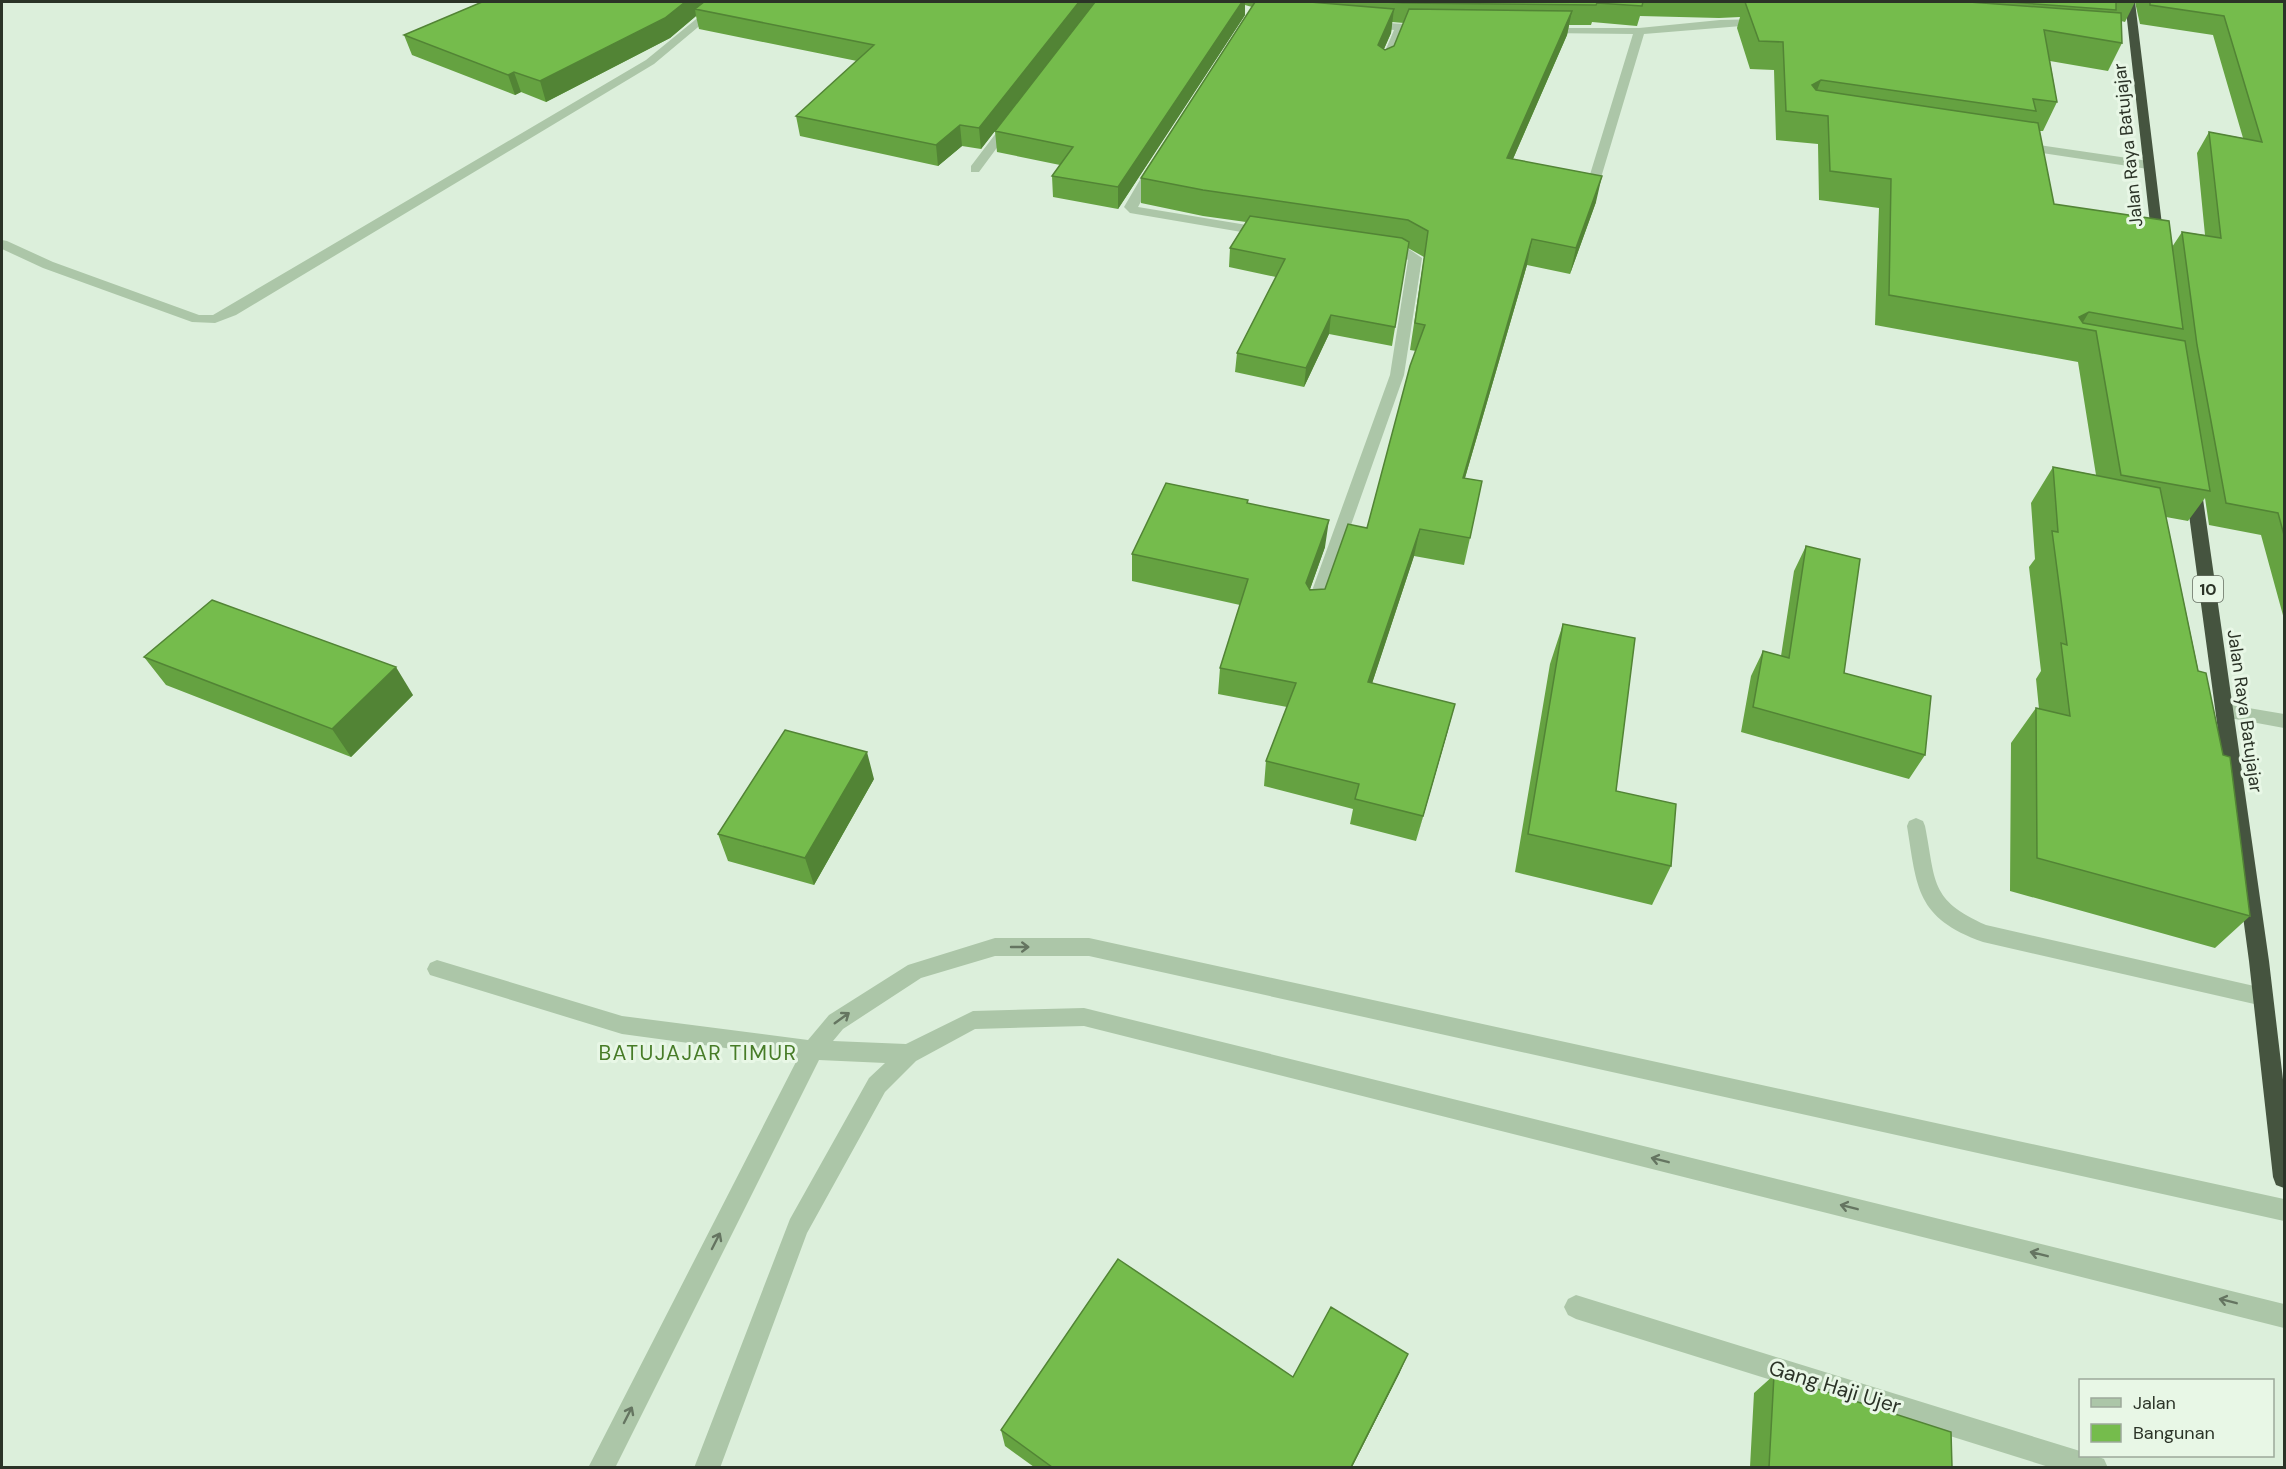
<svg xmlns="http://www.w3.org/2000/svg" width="2286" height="1469" font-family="'DM Sans',sans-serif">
	<rect width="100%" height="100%" fill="#dcefdb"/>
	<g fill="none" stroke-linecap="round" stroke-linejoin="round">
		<path fill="#acc6a8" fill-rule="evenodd" d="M717 2H728L654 64 236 315 215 323 192 322 43 268 2 249V240L7 241 53 262 199 315H213L646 60Z
			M1762 19 1766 20V24L1644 34 1600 181 1598 184H1590L1588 181 1633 34 1545 33 1540 30 1541 28H1639L1720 20Z
			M1368 22 1424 25 1429 28 1424 31 1404 30 1389 70 1383 73 1377 70 1394 30 1364 27V23Z
			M1010 119 1016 122 979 172H971V166L1006 120Z
			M2019 142 2148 161 2154 165 2148 169 2015 149V143Z
			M1154 162 1160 166 1138 207 1265 228 1271 232 1265 236 1130 213 1124 207 1148 166Z
			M1384 245 1409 249 1422 258 1404 375 1321 610 1319 614H1307L1305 610 1390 375 1408 260 1401 255 1379 252 1378 249Z
			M2225 704 2284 714V728L2219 716 2216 711 2219 706Z
			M1916 818 1923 821 1925 826C1936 881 1929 900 1986 925L2263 988 2270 991 2273 997 2270 1003 2263 1006 1983 942C1916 918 1917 888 1907 826L1909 821Z
			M995 938H1089L2284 1199V1221L1089 956H995L921 978 843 1029 833 1041 906 1044 973 1011 1084 1008 2284 1304V1328L1084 1026 975 1029 916 1061 885 1092 807 1233 720 1468H694L790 1219 869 1078 885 1063 819 1060 615 1468H588L798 1058 622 1034 430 975 427 969 430 963 437 960 622 1016 808 1040 829 1015 908 965Z
			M1576 1295 2080 1451V1456H2096L2104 1459 2108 1468H2052L1576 1319 1568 1315 1564 1307 1568 1299Z"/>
		<path fill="#45543f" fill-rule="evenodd" d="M2125 2H2135L2164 241 2158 245 2152 241Z
			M2193 480 2201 485 2269 961 2284 1088V1188L2276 1185 2273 1177 2249 961 2185 485Z"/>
	</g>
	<path fill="#65a241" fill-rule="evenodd" d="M482 2H1095L981 149 962 146 938 166 800 136 796 116 857 61 699 29 696 16 670 38 546 102 521 92 515 95 412 55 404 35Z
		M1095 2H2135L2125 22 2121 21 2122 43 2108 71 2050 61 2057 102 2043 131H2039L2054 204 2172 247 2182 232 2205 235 2197 153 2209 132 2243 138 2213 35 2140 24 2135 2H2284V619L2261 535 2209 525 2205 498 2188 521 2166 517 2250 916 2215 948 2010 891 2011 743 2036 708 2039 709 2036 679 2041 671 2029 567 2035 559 2031 503 2053 467 2096 475 2078 362 1875 325 1879 208 1819 200 1818 144 1776 140 1774 70 1750 69 1737 28 1740 17 1719 18 1640 16 1637 26 1592 22 1591 25H1569L1567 35 1513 159 1596 202 1570 274 1527 265 1465 478 1470 538 1464 565 1414 556 1372 683 1448 730 1416 841 1350 824 1353 809 1264 786 1266 761 1287 707 1218 694 1220 668 1240 605 1132 581V554L1248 500V504L1325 547 1310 589H1325L1367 528 1416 351 1410 350 1424 257 1408 248 1392 346 1329 334 1304 387 1235 372 1237 353 1276 277 1229 267 1230 248 1246 222 1203 216 1141 203V178L1252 7 1245 5V15L1118 209 1053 197 1052 176 1060 165 997 152 995 131ZM1392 22 1404 23 1394 46 1385 50 1384 49 1391 33Z
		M1806 546 1844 673 1925 755 1909 779 1741 732 1751 676 1763 651 1781 656 1794 571Z
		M1563 624 1616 791 1671 866 1652 905 1515 872 1550 664Z
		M144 657 413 695 351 757 166 685Z
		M874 779 814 885 728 861 718 834Z
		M1400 1372 1352 1467H1034L1005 1446 1001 1430 1293 1377Z
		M1774 1375 1952 1467H1750L1754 1393Z"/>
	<path fill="#528435" d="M685 2H714L695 9 696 16 670 38 546 102 540 81Z
		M1079 2H1095L981 149 979 128Z
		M1242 2H1245V15L1118 209V187Z
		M1394 9 1391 33 1375 69 1378 45Z
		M1572 11 1567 35 1502 184 1507 158Z
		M514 72 521 92 515 95 508 75Z
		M1821 80 1810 109 1802 114 1812 85Z
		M960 125 962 146 938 166 936 145Z
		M1602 176 1596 202 1570 274 1576 248Z
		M1532 239 1527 265 1457 505 1463 478Z
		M2089 312 2079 329V317Z
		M1331 315 1329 334 1304 387 1306 368Z
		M1329 520 1325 547 1303 609 1306 583Z
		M1420 529 1414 556 1364 708 1368 682Z
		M396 667 413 695 351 757 332 729Z
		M1455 704 1448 730 1416 841 1423 816Z
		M867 752 874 779 814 885 805 858Z
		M1408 1354 1400 1372 1352 1467H1351Z"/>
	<path fill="#75bc4c" stroke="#528435" stroke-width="1.5" d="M482 2H685L665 18 540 81 514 72 508 75 404 35Z
		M704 2H1079L979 128 960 125 936 145 796 116 874 45 695 9Z
		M1095 2H1242L1118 187 1052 176 1073 147 995 131Z
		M1255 2H1310L1394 9 1378 45 1385 50 1394 46 1409 9 1572 11 1507 158 1602 176 1576 248 1532 239 1463 478 1482 481 1470 538 1420 529 1368 682 1455 704 1423 816 1355 799 1359 784 1266 761 1296 683 1220 668 1248 579 1132 554 1166 483 1248 500 1247 503 1329 520 1306 583 1310 590 1325 589 1348 524 1367 528 1410 366 1425 325 1415 323 1428 231 1408 220 1203 190 1141 178Z
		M1384 2H1643L1642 6 1597 3 1596 5 1403 3Z
		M1745 2H1969L2121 13 2122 43 2044 30 2057 102 2033 99 2036 111 1821 80 1812 85 1816 90 2038 123 2054 204 2169 221 2183 329 2089 312 2079 317 2083 323 2185 341 2210 491 2121 475 2096 331 1889 295 1891 179 1830 171 1828 116 1786 111 1783 42 1759 41Z
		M2010 2H2116V10Z
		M2150 2H2284V535L2278 513 2226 503 2197 345 2182 232 2221 238 2209 132 2262 142 2224 16 2150 5Z
		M1250 216 1402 238 1409 242 1395 327 1331 315 1306 368 1237 353 1285 259 1230 248Z
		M2053 467 2160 488 2198 671 2206 673 2223 755 2230 757 2250 916 2037 858 2036 708 2070 716 2061 643 2067 645 2052 531 2058 532Z
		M1806 546 1860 559 1844 673 1931 696 1925 755 1753 707 1763 651 1789 658Z
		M212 600 396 667 332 729 144 657Z
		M1563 624 1635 638 1616 791 1676 804 1671 866 1528 834Z
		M785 730 867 752 805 858 718 834Z
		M1118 1259 1293 1377 1331 1307 1408 1354 1351 1467H1052L1001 1430Z
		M1774 1375 1951 1432 1952 1467H1769Z"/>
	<defs><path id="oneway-shaft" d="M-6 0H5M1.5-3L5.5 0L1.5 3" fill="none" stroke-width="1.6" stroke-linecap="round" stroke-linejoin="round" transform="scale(1.5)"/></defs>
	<g stroke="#657561">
		<use href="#oneway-shaft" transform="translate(1020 947)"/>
		<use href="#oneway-shaft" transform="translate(842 1018) rotate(-36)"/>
		<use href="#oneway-shaft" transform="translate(1660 1160) rotate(-166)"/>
		<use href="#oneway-shaft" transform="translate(1849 1207) rotate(-166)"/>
		<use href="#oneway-shaft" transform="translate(716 1241) rotate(-63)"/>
		<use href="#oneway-shaft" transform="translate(2039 1254) rotate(-166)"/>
		<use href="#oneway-shaft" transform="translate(2228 1301) rotate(-166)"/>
		<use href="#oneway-shaft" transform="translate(628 1415) rotate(-63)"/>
	</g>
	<g text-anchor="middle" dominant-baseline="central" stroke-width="6" stroke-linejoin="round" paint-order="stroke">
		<rect fill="#e8f7e6" stroke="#646e60" stroke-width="1.5" x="2193" y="576" width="30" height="26" rx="4.5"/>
		<g font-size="16" font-weight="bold" fill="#2b3327">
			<text x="2208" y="589">10</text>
		</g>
		<g font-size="18" fill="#2b3327" stroke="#e8f7e6">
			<text transform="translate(2128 145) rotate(-96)">Jalan Raya Batujajar</text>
			<text transform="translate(2245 711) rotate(82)">Jalan Raya Batujajar</text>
		</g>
		<g font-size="21" letter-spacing="1.5" fill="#477c27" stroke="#e8f7e6">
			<text x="698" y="1053">BATUJAJAR TIMUR</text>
		</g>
		<g font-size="21" fill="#2b3327" stroke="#e8f7e6">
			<text transform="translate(1835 1387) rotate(17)">Gang Haji Ujer</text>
		</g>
	</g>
	<rect width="2286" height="1469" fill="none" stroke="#2b3327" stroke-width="6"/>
	<rect x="2079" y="1379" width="195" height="78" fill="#e8f7e6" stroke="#9ca99a" stroke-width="1.5"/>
	<rect x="2091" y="1398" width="30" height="9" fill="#acc6a8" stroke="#9ca99a" stroke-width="1.5"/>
	<text x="2133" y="1409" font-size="18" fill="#2b3327">Jalan</text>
	<rect x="2091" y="1424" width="30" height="18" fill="#75bc4c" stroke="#9ca99a" stroke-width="1.5"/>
	<text x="2133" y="1439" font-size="18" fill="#2b3327">Bangunan</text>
</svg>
